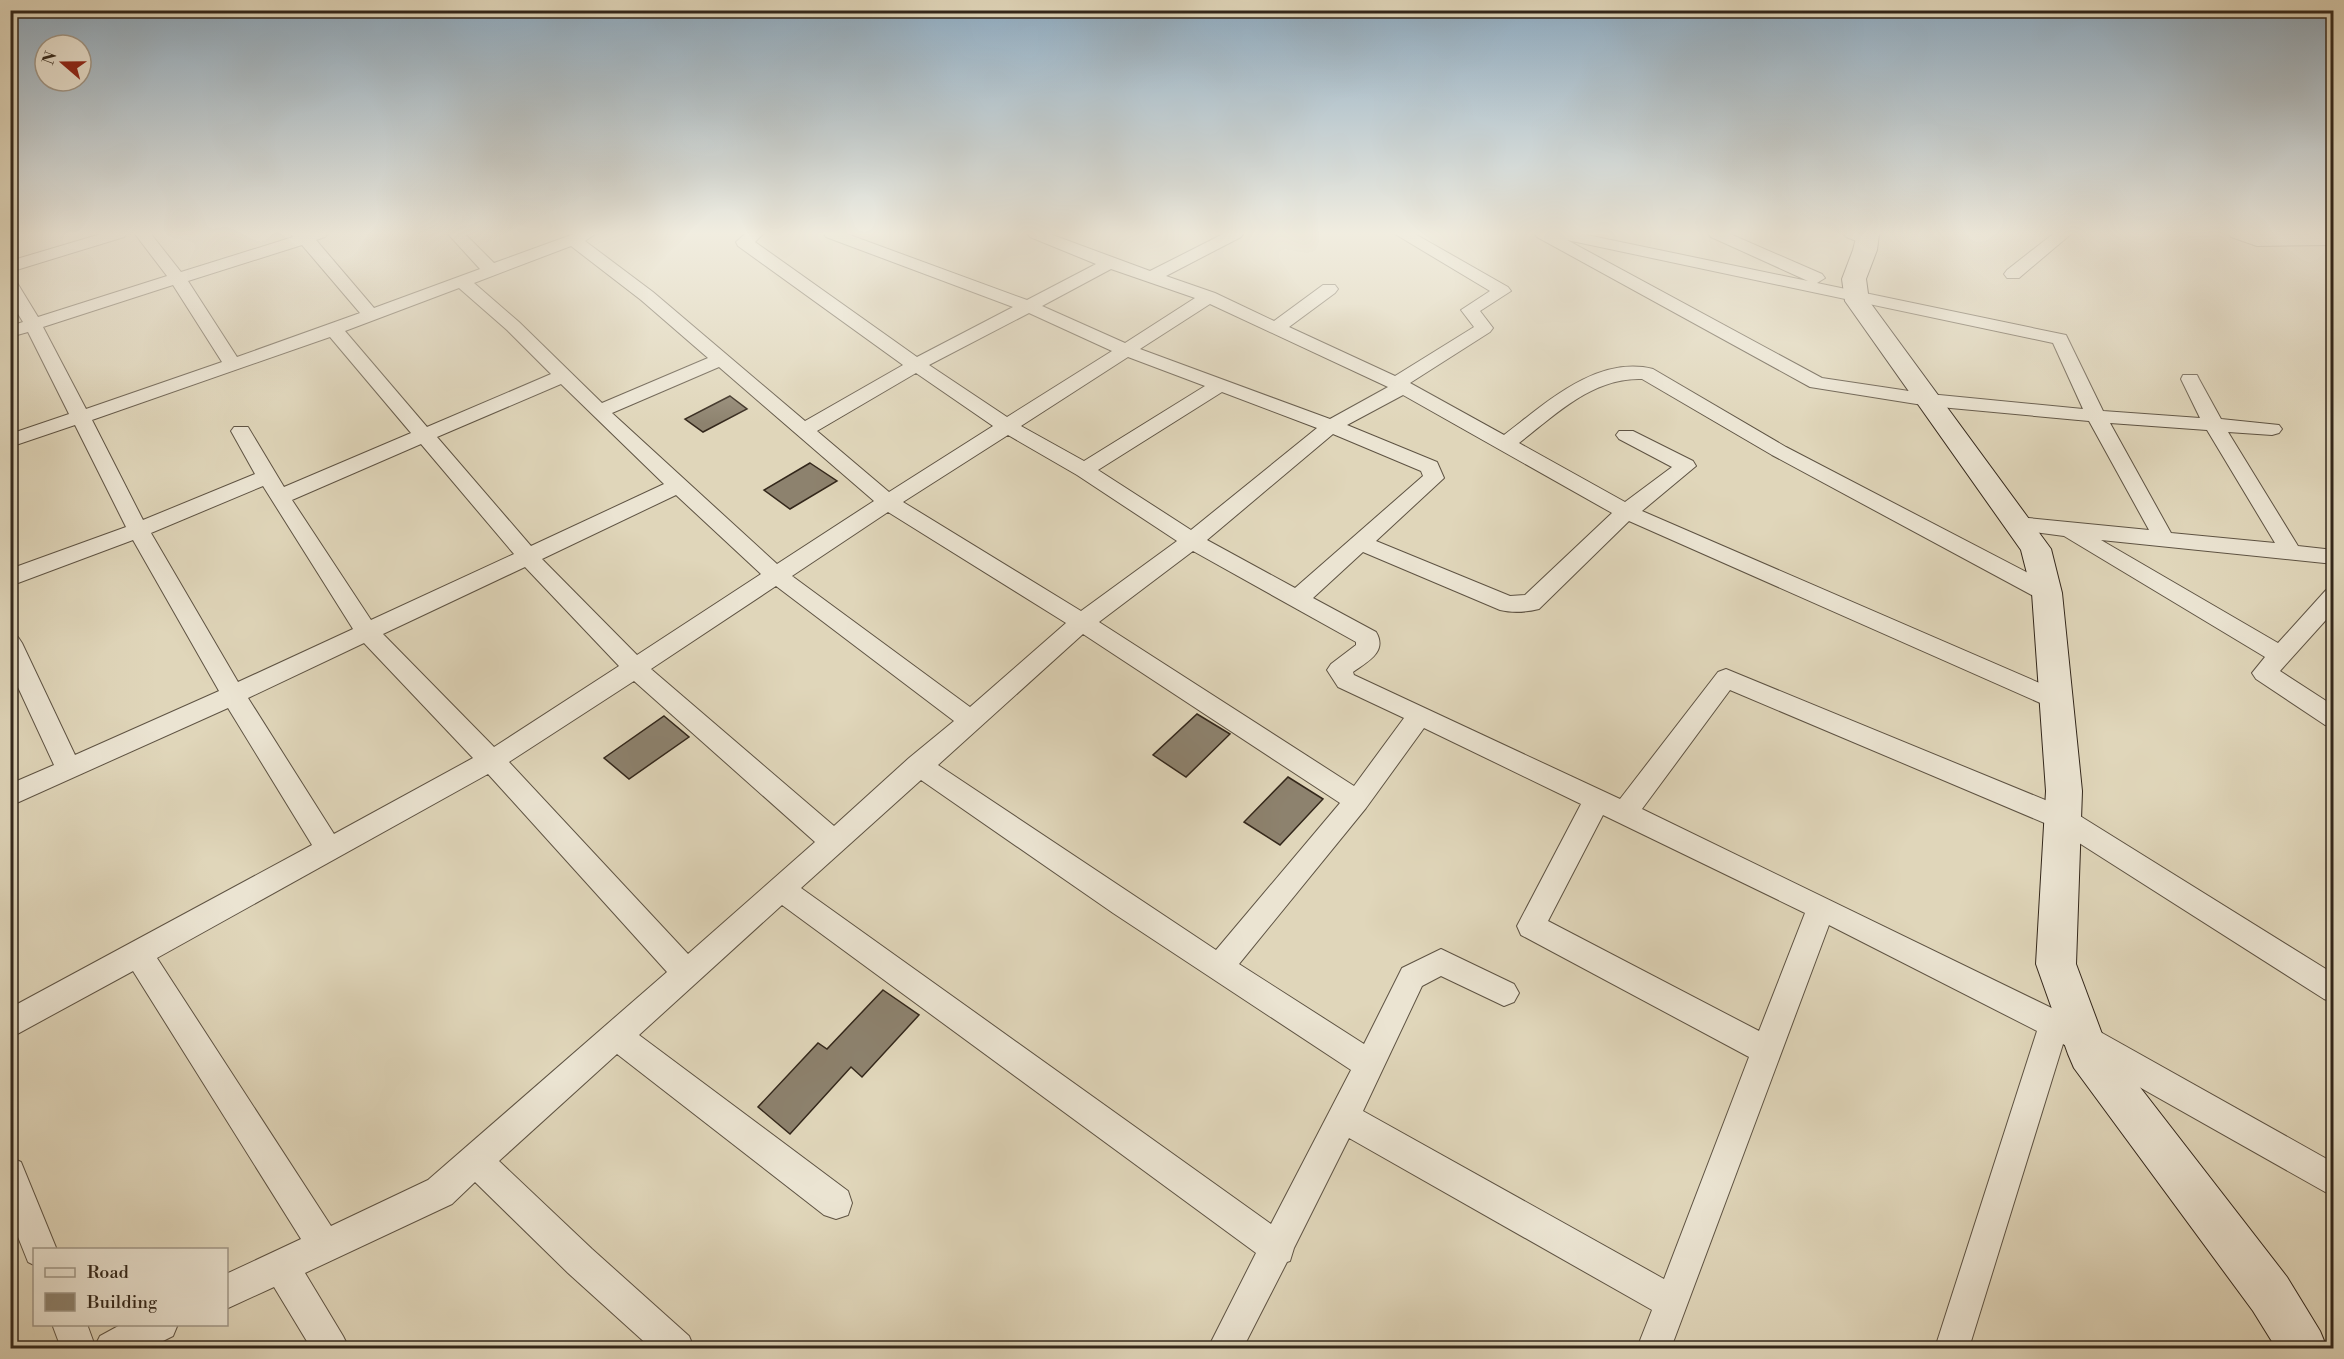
<svg xmlns="http://www.w3.org/2000/svg" width="2344" height="1359" font-family="'Libre Bodoni',serif">
	<rect width="100%" height="100%" fill="#e0d6ba"/>
	<filter id="stains"><feTurbulence type="fractalNoise" baseFrequency=".00333" numOctaves="4"/><feColorMatrix values="0 0 0 0 .2 0 0 0 0 .09 0 0 0 0 .02 0 0 0 .5 -.17"/></filter>
	<radialGradient id="worn" r=".72"><stop offset=".6" stop-color="#630" stop-opacity="0"/><stop offset="1" stop-color="#630" stop-opacity=".3"/></radialGradient>
	<path fill="#8d826e" stroke="#33271b" stroke-width="1.5" d="M730 396 747 409 703 432 685 419Z
		M810 463 837 481 790 509 764 490Z
		M1197 714 1230 734 1186 777 1153 755Z
		M664 716 689 737 629 779 604 758Z
		M1288 777 1323 799 1280 845 1244 822Z
		M883 990 919 1015 862 1077 851 1067 790 1134 758 1107 818 1043 827 1049Z"/>
	<g fill="none" stroke-linecap="round" stroke-linejoin="round">
		<g stroke="#5e5343" stroke-width="2">
			<path id="street" d="M101 234H126L124 237 10 272V261Z
				M135 234H151L181 272 293 237 291 234H327L325 237 316 240 374 308 480 269 448 234H465L494 263 574 234H595L585 241 653 292 805 421 903 365 738 246 736 242 745 234H763L755 242 917 357 1013 307 826 237 824 234H847L1027 300 1096 264 1030 237 1028 234H1050L1150 271 1223 234H1243L1241 237 1166 276 1215 293 1274 321 1323 285H1335L1338 289 1335 293 1289 327 1395 376 1474 327 1461 310 1490 291 1395 234H1415L1508 287 1511 291 1480 311 1493 328 1490 332 1410 383 1504 435C1545 404 1596 355 1653 369L1786 447 2055 587 2058 593 2055 599 2047 601 2039 599 1772 455 1642 379C1593 377 1555 415 1519 443L1625 502 1672 467 1619 439 1616 435 1619 431H1633L1693 461 1696 466 1642 511 2065 694 2068 700 2065 706 2056 709 2047 706 1629 521 1539 609C1527 612 1512 613 1500 610L1363 552 1313 598 1376 632C1388 652 1367 662 1353 672L1354 675 1620 799 1718 672 1726 669 2072 811 2334 974V1003L2324 999 2054 827 1730 690 1642 809 2095 1029 2334 1163V1197L2063 1044 1969 1348H1935L2037 1031 1829 925 1671 1348H1637L1652 1310 1349 1138 1294 1248 1290 1261 1287 1262 1243 1348H1208L1256 1253 782 905 639 1035 848 1191 852 1203 848 1215 836 1219 824 1215 617 1054 499 1161 592 1249 689 1336 694 1348H651L568 1273 475 1182 452 1204 305 1273 343 1336 349 1348H311L274 1287 226 1309V1274L301 1239 133 971 10 1038V1008L312 845 228 708 10 806V784L54 765 10 670V635L18 637 22 643 75 755 219 691 133 540 10 586V569L126 527 75 425 10 447V434L69 414 28 332 10 337V326L23 322 10 301V280L16 281 38 317 167 276ZM302 245 360 313 237 357 188 281ZM571 246 641 300 708 358 602 403 519 322 474 283ZM1111 269 1195 298 1125 343 1042 306ZM173 285 222 362 86 409 43 327ZM459 288 507 330 551 374 427 427 345 331ZM1210 304 1388 387 1330 419 1140 349ZM1029 313 1112 351 1007 417 929 365ZM330 337 411 433 284 487 248 427H234L231 431 255 474 143 520 92 420ZM1128 357 1205 386 1084 461 1021 426ZM719 367 874 501 777 564 612 413ZM916 373 993 426 889 492 817 431ZM561 384 664 484 531 546 437 437ZM1222 392 1317 428 1191 530 1098 470ZM1403 395 1612 513 1525 595 1510 596 1376 541 1444 478 1437 462 1347 425ZM1333 434 1421 471 1423 476 1295 588 1207 540ZM1008 435 1077 475 1177 541 1081 611 903 502ZM421 444 514 554 371 620 292 500ZM263 486 353 629 238 682 151 533ZM676 495 761 574 637 655 542 559ZM888 512 1066 623 970 707 792 576ZM1193 551 1356 642V645L1331 664 1327 670 1338 687 1404 718 1354 786 1099 622ZM525 567 619 666 494 747 383 634ZM776 586 954 721 909 758 834 826 651 669ZM1083 634 1340 803 1216 950 938 765ZM364 643 473 758 334 834 248 698ZM634 681 815 842 688 954 509 762ZM1424 728 1581 804 1517 926 1521 935 1749 1057 1664 1279 1363 1111 1422 986 1441 976 1504 1006 1514 1002 1519 993 1514 984 1441 949 1402 968 1364 1044 1239 964 1366 808ZM488 774 667 972 428 1180 331 1226 157 958ZM921 780 1113 913 1351 1070 1271 1224 801 888ZM1603 815 1805 913 1759 1031 1548 921Z
				M1535 234H1582L1808 281 1711 237 1709 234H1730L1822 274 1825 278 1817 283 2066 335 2103 411 2200 418 2181 379 2183 375H2197L2199 379 2221 419 2279 425 2282 429 2279 433 2272 435 2228 432 2298 546 2334 550V564L2101 540 2278 643 2326 590 2334 588V611L2280 671 2334 706V727L2325 725 2256 679 2252 673 2265 657 2064 536 2010 529 2007 524 2010 519 2018 517 2149 530 2089 421 1929 406 1810 387 1537 237ZM1567 240 2053 343 2083 409 1929 394 1822 378ZM2110 423 2207 430 2275 543 2171 533Z
				M1844 234H1866L1875 240 1867 245 1846 237Z
				M2053 234H2071L2019 278H2007L2004 274 2007 270Z
				M2229 234 2333 235 2334 245 2257 246 2231 237Z
				M10 1157 21 1162 57 1250H34V1265L28 1262 10 1217Z
				M52 1324H87L95 1346 100 1336 122 1324H178L173 1336 149 1348H61Z"/>
		</g>
		<g stroke="#33271b" stroke-width="2">
			<path id="secondary" d="M1857 234H1879L1877 250 1866 279 1869 301 2051 549 2062 593 2082 791 2076 964 2105 1042 2287 1277 2320 1331 2327 1348H2276L2253 1311 2074 1068 2068 1054 2036 964 2046 791 2032 593 2021 550 1845 301 1842 279 1853 250Z
				M2308 234H2334V247L2311 239Z"/>
		</g>
		<use href="#street" fill="#ebe4d2" fill-rule="evenodd"/>
		<use href="#secondary" fill="#ebe4d2" fill-rule="evenodd"/>
	</g>
	<linearGradient id="sky" x2="0" y2="1"><stop stop-color="#8daac0"/><stop offset="0.55" stop-color="#f1ede0"/><stop offset="1" stop-color="#f1ede0" stop-opacity="0"/></linearGradient>
	<rect width="2344" height="424" fill="url(#sky)"/>
	<rect width="2344" height="1359" fill="none" stroke="#e0d6ba" stroke-width="36"/>
	<rect x="12" y="12" width="2320" height="1335" fill="none" stroke="#33271b" stroke-width="3"/>
	<rect x="18" y="18" width="2308" height="1323" fill="none" stroke="#33271b" stroke-width="1.5"/>
	<rect x="33" y="1248" width="195" height="78" fill="#ebe4d2" stroke="#a19889" stroke-width="1.5"/>
	<rect x="45" y="1268" width="30" height="9" fill="#ebe4d2" stroke="#a19889" stroke-width="1.5"/>
	<text x="87" y="1278" font-size="18" fill="#33271b">Road</text>
	<rect x="45" y="1293" width="30" height="18" fill="#8d826e" stroke="#a19889" stroke-width="1.5"/>
	<text x="87" y="1308" font-size="18" fill="#33271b">Building</text>
	<g transform="translate(63 63) rotate(290)"><circle r="28" fill="#ebe4d2" stroke="#a19889" stroke-width="1.5"/>
	<path d="M0-4.5L10 22L0 15L-10 22Z" fill="#8f2418"/>
	<text y="-9" font-size="16" font-weight="bold" text-anchor="middle" fill="#33271b">N</text>
	</g>
	<rect width="100%" height="100%" filter="url(#stains)"/>
	<rect width="100%" height="100%" fill="url(#worn)"/>
</svg>
